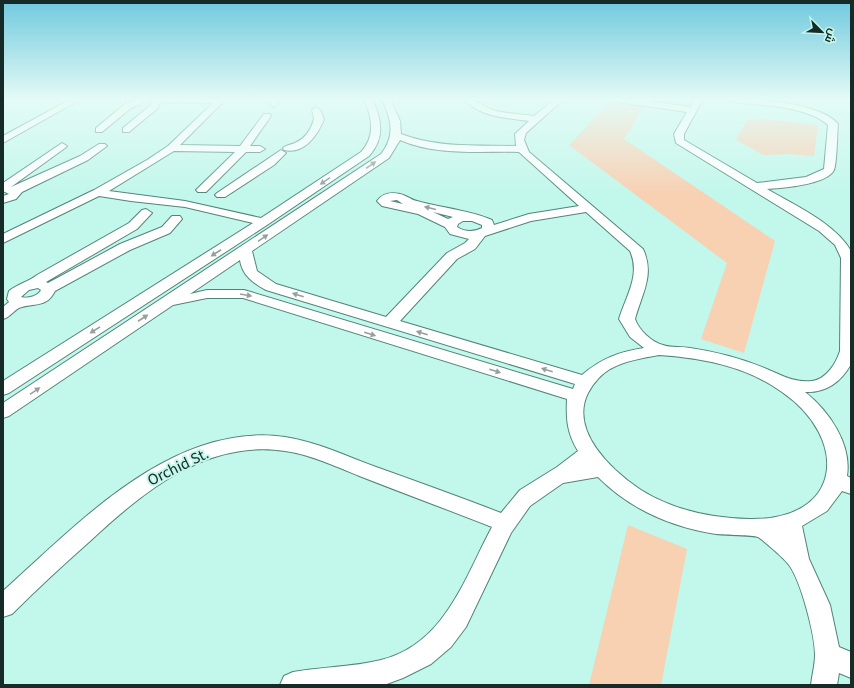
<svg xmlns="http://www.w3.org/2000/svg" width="854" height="688" font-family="'Source Sans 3',Cairo,sans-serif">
	<rect width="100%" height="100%" fill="#c2f7eb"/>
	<path fill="#f8d0b2" d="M610 102 644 107 624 139 775 241 744 353 701 339 727 263 569 145Z
		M765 119 818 125 814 156 788 154 764 155 736 140 747 120Z
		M628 525 687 549 661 685H589Z"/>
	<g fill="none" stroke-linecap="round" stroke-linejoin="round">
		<g stroke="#528479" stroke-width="2">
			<path id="minor" d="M71 99H81L3 143V136Z
				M138 99 141 100V104L131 108 102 132H96V128L125 104Z
				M158 99H226L180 145 240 146 264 114H270L271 116 250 146H260L265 149 260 152H246L206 192H198L196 190 235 152 174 151 109 191 185 201 261 218 361 152C376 136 372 117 364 99H372C382 120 385 138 369 156L267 225 9 393 3 395V381L253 223 185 207 131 201 99 196 3 243V234L94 190 147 160 168 146 213 103 160 102 158 108 129 132H123V128L151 105 153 100Z
				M273 99H281L276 106 273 107 269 104Z
				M382 99H390L400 121 401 134C437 148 477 145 516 146L515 134 529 121C507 118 479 117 464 99 476 99 482 106 493 110 506 114 521 114 534 116L555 99H564L526 133 524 140 529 152 643 249C655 275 642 293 635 319 639 330 651 342 663 345 671 348 681 346 690 348 717 352 744 359 769 370 783 376 796 383 812 381 827 379 836 363 840 351L841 258 835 245 819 231 676 143 674 134 687 112 618 102 614 99H636L690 107 695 99H703L684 134V140L757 183 806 177 824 169 828 125C807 106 760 105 732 102L728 99C755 99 820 102 838 124 837 134 837 163 834 170 827 185 781 188 767 189 794 205 835 223 851 251V364C841 382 826 393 805 392 829 411 852 444 847 476L851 478V494L842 491 827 511 802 526 809 559 830 605 839 647 851 652V678L839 673 837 685H811C812 675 815 665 815 655 815 635 801 581 789 565 785 559 764 541 758 537 753 535 724 535 716 534 671 527 630 509 598 477L563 483 530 506 511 533 466 627 451 647 431 664 403 678 384 685H280L284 676 293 672C322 667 352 667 381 660 445 644 464 579 492 527 449 510 405 494 362 477 337 467 312 455 285 451 206 439 143 492 89 542 63 565 37 589 12 614L3 617V591C79 523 173 421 285 437 317 442 346 456 376 467 418 482 460 497 501 513L520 490 557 467 578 451C567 433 566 419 567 399L243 298H207L173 305 9 416 3 418V403L381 154C396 135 391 119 382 99ZM400 140C436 156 480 151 519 152L579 206 529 214 494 225 492 220C469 210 442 208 417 201 411 200 406 195 400 194 391 192 383 193 377 201L382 206 418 214 445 227 450 234 469 239 465 243 447 253 386 317 276 284 257 271 252 251 389 158ZM397 200 403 204 390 201ZM433 212 453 217 448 219ZM586 212 630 251C641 275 626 296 619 319L630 337 644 348C619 352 602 358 582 375L400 321 457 259 475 249 485 236 531 221ZM463 221H472L482 225V228C474 232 465 232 457 227L458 224ZM240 260C242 275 253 283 266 290L575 384 573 389 244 290H207L190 294ZM659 355C702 358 746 366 782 392 850 439 843 521 749 519 711 518 673 510 641 490 612 471 569 431 588 393 593 384 600 375 610 369 625 361 642 358 659 355Z
				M316 107 320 110 324 119C318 135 304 155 284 150L283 148C286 145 290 145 295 143 306 138 311 130 314 119L312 110Z
				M62 143 67 146 65 148 11 187 80 156 99 144H105L107 146 88 160 22 192 16 199 3 203V196L9 194 3 191V183Z
				M281 150 286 153 274 165 225 197H217L215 195 217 193Z
				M146 209 152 213 137 229 46 282 48 283 120 244 162 227 172 216H180L182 219 170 233 130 250 55 291C47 307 37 303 22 307 15 308 11 317 3 319V307L9 302 7 299 9 291C18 284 28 282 37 275L129 223 142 210ZM38 288 41 290C38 296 28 299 21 297L29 290Z"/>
		</g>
		<use href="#minor" fill="#fff" fill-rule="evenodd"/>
	</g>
	<defs><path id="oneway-solid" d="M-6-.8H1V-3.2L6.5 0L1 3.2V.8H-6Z"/></defs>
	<g fill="#96a09e">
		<use href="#oneway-solid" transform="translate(371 165) rotate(-34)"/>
		<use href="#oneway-solid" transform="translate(325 181) rotate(146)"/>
		<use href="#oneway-solid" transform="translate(430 208) rotate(-166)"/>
		<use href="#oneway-solid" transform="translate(263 238) rotate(-34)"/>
		<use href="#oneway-solid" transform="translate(216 253) rotate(147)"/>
		<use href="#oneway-solid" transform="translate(246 295) rotate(10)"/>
		<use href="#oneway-solid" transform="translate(298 295) rotate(-163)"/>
		<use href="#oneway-solid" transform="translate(143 318) rotate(-33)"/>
		<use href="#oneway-solid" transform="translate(95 330) rotate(148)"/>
		<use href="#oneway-solid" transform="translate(422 333) rotate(-163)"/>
		<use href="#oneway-solid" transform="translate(370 334) rotate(17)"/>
		<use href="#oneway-solid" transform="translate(547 370) rotate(-163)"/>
		<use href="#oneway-solid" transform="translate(495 371) rotate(17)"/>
		<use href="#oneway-solid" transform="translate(35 391) rotate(-34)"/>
	</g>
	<linearGradient id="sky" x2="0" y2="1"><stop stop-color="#70c9de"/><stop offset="0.51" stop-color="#e4fbf6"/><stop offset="1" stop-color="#e4fbf6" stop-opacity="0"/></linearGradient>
	<rect width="854" height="195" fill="url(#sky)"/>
	<g text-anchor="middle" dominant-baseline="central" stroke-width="4" stroke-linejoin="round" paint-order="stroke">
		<g font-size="16" fill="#162b27" stroke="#c2f7eb">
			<text transform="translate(178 467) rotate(-26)">Orchid St.</text>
		</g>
	</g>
	<rect width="854" height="688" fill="none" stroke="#162b27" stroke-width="8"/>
	<g transform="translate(822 32) rotate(114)" stroke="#c2f7eb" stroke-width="3" paint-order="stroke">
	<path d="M0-3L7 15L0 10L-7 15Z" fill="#162b27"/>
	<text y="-6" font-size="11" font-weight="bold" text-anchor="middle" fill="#162b27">ش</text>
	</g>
</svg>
